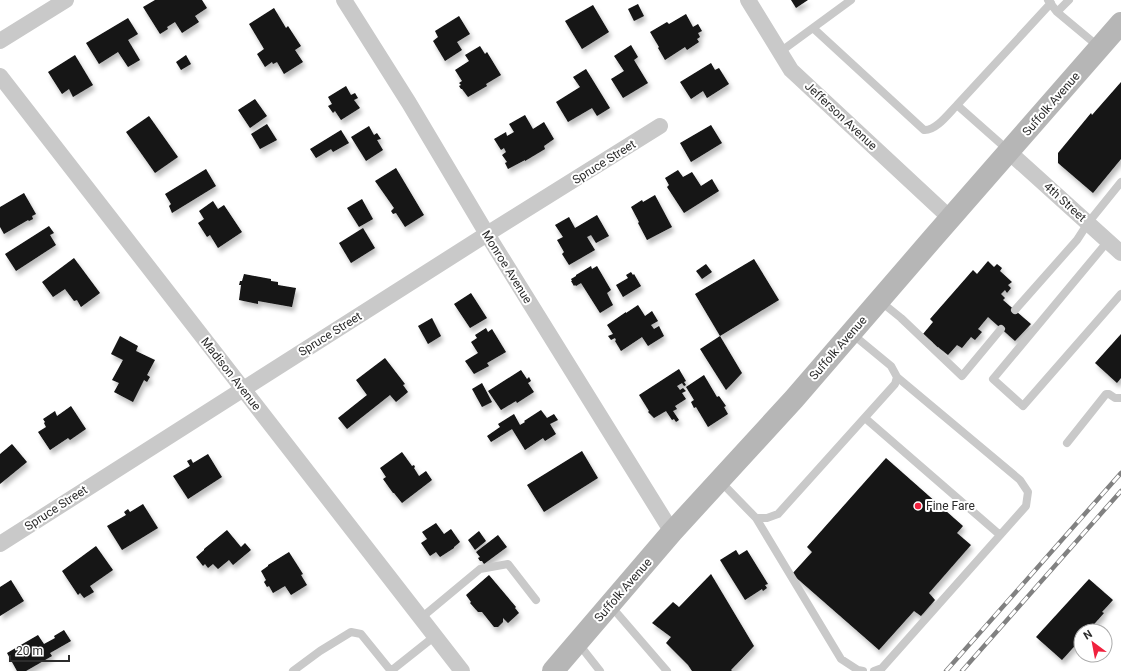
<svg xmlns="http://www.w3.org/2000/svg" width="1121" height="671" font-family="Roboto,sans-serif">
	<defs>
		<filter id="shadow"><feDropShadow dx="2.5" dy="4.5" stdDeviation="2" flood-color="#0004"/></filter>
	</defs>
	<rect width="100%" height="100%" fill="#fff"/>
	<path fill="#131313" filter="url(#shadow)" d="M155 0H202L207 8 195 16 199 22 182 33 175 22 167 27 168 29 160 34 143 7Z
		M791 0H808L796 8Z
		M638 4 644 16 634 21 628 9Z
		M593 5 609 32 582 49 565 21Z
		M274 8 286 28 288 26 301 46 295 50 303 62 284 74 277 62 273 64 272 62 265 67 257 54 264 49 249 24Z
		M686 14 693 27 698 24 702 31 698 33 700 37 697 39 699 42 687 50 685 47 665 60 658 48 659 47 650 32 667 22 669 24Z
		M459 16 470 34 457 42 462 50 445 61 433 41 438 37 435 31Z
		M128 18 138 34 128 40 140 60 128 67 118 52 99 64 86 43Z
		M631 45 638 57 634 60 648 83 623 98 611 79 624 71 614 56Z
		M480 46 485 54 487 52 501 75 486 84 487 86 468 97 462 89H461L459 86 461 85 459 83 462 81 455 70 469 61 465 55Z
		M75 55 93 85 73 97 69 89 62 94 48 72Z
		M186 55 191 64 181 70 176 62Z
		M711 63 715 70 719 68 729 84 707 98 703 91 691 99 680 82Z
		M586 69 610 108 597 116 592 108 568 122 556 102 580 87 573 77Z
		M1121 82V159L1093 193 1058 163V153L1091 113 1092 115Z
		M346 86 351 95 355 93 358 98 354 100 360 108 341 120 335 111 333 113 328 106 332 104 328 97Z
		M255 99 267 116 250 128 238 110Z
		M525 115 533 129 544 122 554 139 544 146 545 149 525 161V160L508 169 505 163 507 162 502 155 506 152 504 148 501 150 494 139 506 132 507 136 514 132 509 124Z
		M149 116 178 157 155 173 126 132Z
		M267 124 277 140 260 149 251 134Z
		M711 125 722 143 691 162 680 143Z
		M369 126 374 135 377 133 381 139 377 140 383 150 366 161 351 137Z
		M341 130 349 143 333 152 331 149 316 158 310 149Z
		M396 168 424 215 405 227 396 213 393 214 391 211 394 208 375 181Z
		M206 169 216 186 172 213 169 206 171 204 165 194Z
		M678 170 683 177 692 172 701 186 712 179 719 191 684 213 667 187 669 185 665 178Z
		M24 193 36 214 32 216 33 219 29 221 28 220 4 234 0 227V207Z
		M655 195 672 227 647 240 638 223 639 222 631 207 642 200 643 202Z
		M362 199 373 219 359 227 347 208Z
		M213 201 218 209 224 205 242 232 218 248 210 235 207 237 198 223 204 219 199 211Z
		M597 215 609 236 596 243 591 235 587 237 595 250 569 265 562 254 564 252 557 240 563 237 555 225 569 217 575 228Z
		M49 226 54 233 50 235 56 245 16 271 5 254Z
		M363 228 375 248 351 263 339 243Z
		M74 258 100 293 81 307 77 300 74 301 65 289 53 297 42 282Z
		M754 259 779 300 720 336 695 294Z
		M988 261 994 267 997 264 1002 268 1000 271 1012 282 1008 285 1011 288 1007 293 1005 290 1001 294 1005 298 1003 300 1031 324 1015 341 988 317 978 329 982 332 975 340 971 337 962 348 957 345 948 355 938 347 936 349 931 345 933 343 923 334 933 322 930 319 973 270 977 274Z
		M706 264 712 272 702 279 696 271Z
		M591 266 592 269 597 266 611 290 607 293 613 305 600 313 581 283 576 286 575 285 574 286 571 281H572L571 279 576 276V275Z
		M631 272 633 275 634 274 641 286 623 297 616 285 628 278 626 275Z
		M244 274 271 279V281L278 282V285L296 288 292 307 258 301V304L239 300 241 285H239L240 281H242Z
		M471 293 487 318 470 328 454 304Z
		M638 305 645 316 652 311 658 321 651 325 654 329 659 326 664 336 648 346 642 337 621 351 615 341 616 340 615 338 611 340 608 336 613 334 607 325 626 312V313Z
		M432 318 441 336 428 344 418 326Z
		M486 328 488 332 492 329 506 352 487 363 489 366 474 374 465 361 478 353 471 342 477 338 475 335Z
		M1121 334V378L1117 383 1095 363Z
		M120 336 138 346 136 351 155 360 147 375 150 377 147 382 144 380 133 402 114 392 119 383 112 380 123 360 111 354Z
		M720 336 742 373 726 390 700 349Z
		M385 358 405 384 403 385 408 392 396 402 390 395 347 429 338 418 367 395 356 380Z
		M679 369 686 381 684 382 686 385 684 386 682 383 677 386 680 390 683 388 686 391 682 393 686 399 675 406 677 409 673 411 679 420 676 422 674 419 672 420 666 411 654 418 648 412 649 411 639 395Z
		M521 370 527 379 529 377 531 381 528 383 534 392 517 403 516 401 501 410 488 391Z
		M704 375 717 397 719 396 726 406 724 407 728 414 708 427 696 407 694 408 691 402 694 400 686 387Z
		M482 383 492 402 482 407 472 389Z
		M71 406 86 429 70 440 68 438 50 450 38 432 46 427 44 423 45 422 43 419 55 411 57 416Z
		M541 410 547 418 554 414 558 420 550 424 556 434 545 441 543 438 525 450 512 429 491 442 487 436 500 427 498 424 514 414 520 425 525 422 524 421Z
		M12 444 27 462 0 484V454Z
		M582 451 598 478 544 512 527 485Z
		M402 452 412 466 414 465 415 467 414 468 419 476 426 471 432 480 402 503 394 493H393L383 479 386 477 380 468Z
		M208 454 222 477 188 499 173 476 190 466 187 461 191 459 193 463Z
		M886 458 963 526 957 533 971 545 929 593 935 600 921 616 914 611 879 650 792 574 812 552 807 547Z
		M143 504 158 528 122 550 107 526 126 515 124 512 128 509 130 512Z
		M436 523 444 534 451 529 460 542 454 547V548L440 557 436 552 430 556 421 543 427 539 422 532Z
		M227 530 241 547 245 543 251 550 233 565 229 560 218 569 213 564 208 568 205 564 203 566 196 557 204 550V549Z
		M479 531 486 541 475 550 468 540Z
		M498 535 507 547 484 564 482 561H480L478 558 480 557 476 552Z
		M96 546 113 570 90 586 94 592 84 598 80 593 78 595 62 571Z
		M736 550 739 555 747 550 768 584 765 585 767 588 763 591 762 589 745 600 720 560Z
		M289 552 303 574 301 575 307 585 291 595 285 586 273 593 269 586 267 587 264 582 266 580 261 571 268 566V565Z
		M711 574 754 646 731 670 732 671H692L688 665 666 643 671 637 652 623 673 602 679 607Z
		M489 575 516 607 515 608 519 613 508 623 503 618V622L498 627H494L482 612H478L470 603 471 602 466 595Z
		M1089 579 1113 600 1102 612 1104 613 1088 631H1081V639L1062 660 1036 637Z
		M11 580 24 601 0 616V587Z
		M64 630 71 641 50 653 52 656 26 671H17L7 653 38 635 44 644 55 638 54 636Z"/>
	<g fill="none" stroke-linecap="round" stroke-linejoin="round">
		<path stroke="#c9c9c9" stroke-width="8" d="M1048 0 1057 12 1099 47
			M1057 12 1069 0
			M813 28 924 130C936 131 949 113 957 105
			M780 52 851 0
			M1009 151 957 105 1051 3
			M1108 241 993 379 1023 406 1121 294
			M880 301 901 318 962 376 1001 329
			M1015 310 1077 240 1088 223 1121 182
			M865 418 1000 535
			M1067 443 1106 394H1109L1115 398H1121
			M720 481 756 518H767L778 514 895 384 897 377 891 366 851 333
			M756 518 841 659 858 670 863 671
			M610 605 667 671
			M421 618 480 569 508 564 536 600
			M578 643 600 671
			M293 671 320 651 351 632 361 634 391 671
			M391 671 435 636
			M874 671 882 668 1026 506 1028 492 1020 480 897 377"/>
		<path stroke="#c9c9c9" stroke-width="16" d="M344 0 409 103 487 234 672 532
			M748 0 791 70 950 218
			M0 41 66 0
			M0 76 462 671
			M1009 152 1121 253
			M0 544 487 234 660 126"/>
		<path stroke="#b6b6b6" stroke-width="22" d="M553 671 672 532 794 399 933 238 1121 23"/>
		<g stroke="#818181" stroke-width="4.5">
			<path id="rail" d="M946 671 1121 473
				M962 671 1121 491"/>
		</g>
		<use href="#rail" stroke="#fff" stroke-width="3" stroke-dasharray="9" stroke-linecap="butt"/>
	</g>
	<circle fill="#f0213e" stroke="#fff" stroke-width="1.5" cx="918" cy="506" r="4"/>
	<g text-anchor="middle" dominant-baseline="central" stroke-width="4" stroke-linejoin="round" paint-order="stroke">
		<g font-size="12" fill="#2c2c2c" stroke="#fff">
			<text transform="translate(1051 104) rotate(-49)">Suffolk Avenue</text>
			<text transform="translate(841 116) rotate(43)">Jefferson Avenue</text>
			<text transform="translate(604 162) rotate(-32)">Spruce Street</text>
			<text transform="translate(1065 202) rotate(42)">4th Street</text>
			<text transform="translate(507 267) rotate(58)">Monroe Avenue</text>
			<text transform="translate(330 334) rotate(-32)">Spruce Street</text>
			<text transform="translate(838 348) rotate(-49)">Suffolk Avenue</text>
			<text transform="translate(231 374) rotate(52)">Madison Avenue</text>
			<text transform="translate(56 508) rotate(-33)">Spruce Street</text>
			<text transform="translate(623 590) rotate(-49)">Suffolk Avenue</text>
		</g>
		<g font-size="12" fill="#2c2c2c" stroke="#fff" text-anchor="start">
			<text x="926" y="506">Fine Fare</text>
		</g>
	</g>
	<g transform="translate(1093 643) rotate(328)"><circle r="19" fill="#ffffff" stroke="#ababab"/>
	<path d="M0-3L7 15L0 10L-7 15Z" fill="#f0213e"/>
	<text y="-6" font-size="11" font-weight="bold" text-anchor="middle" fill="#2c2c2c">N</text>
	</g>
	<path d="M10 655v6h59v-6" fill="none" stroke="#2c2c2c" stroke-width="2"/>
	<text x="16" y="655" font-size="12" fill="#2c2c2c" stroke="#ffffff" stroke-width="3" paint-order="stroke">20 m</text>
</svg>
